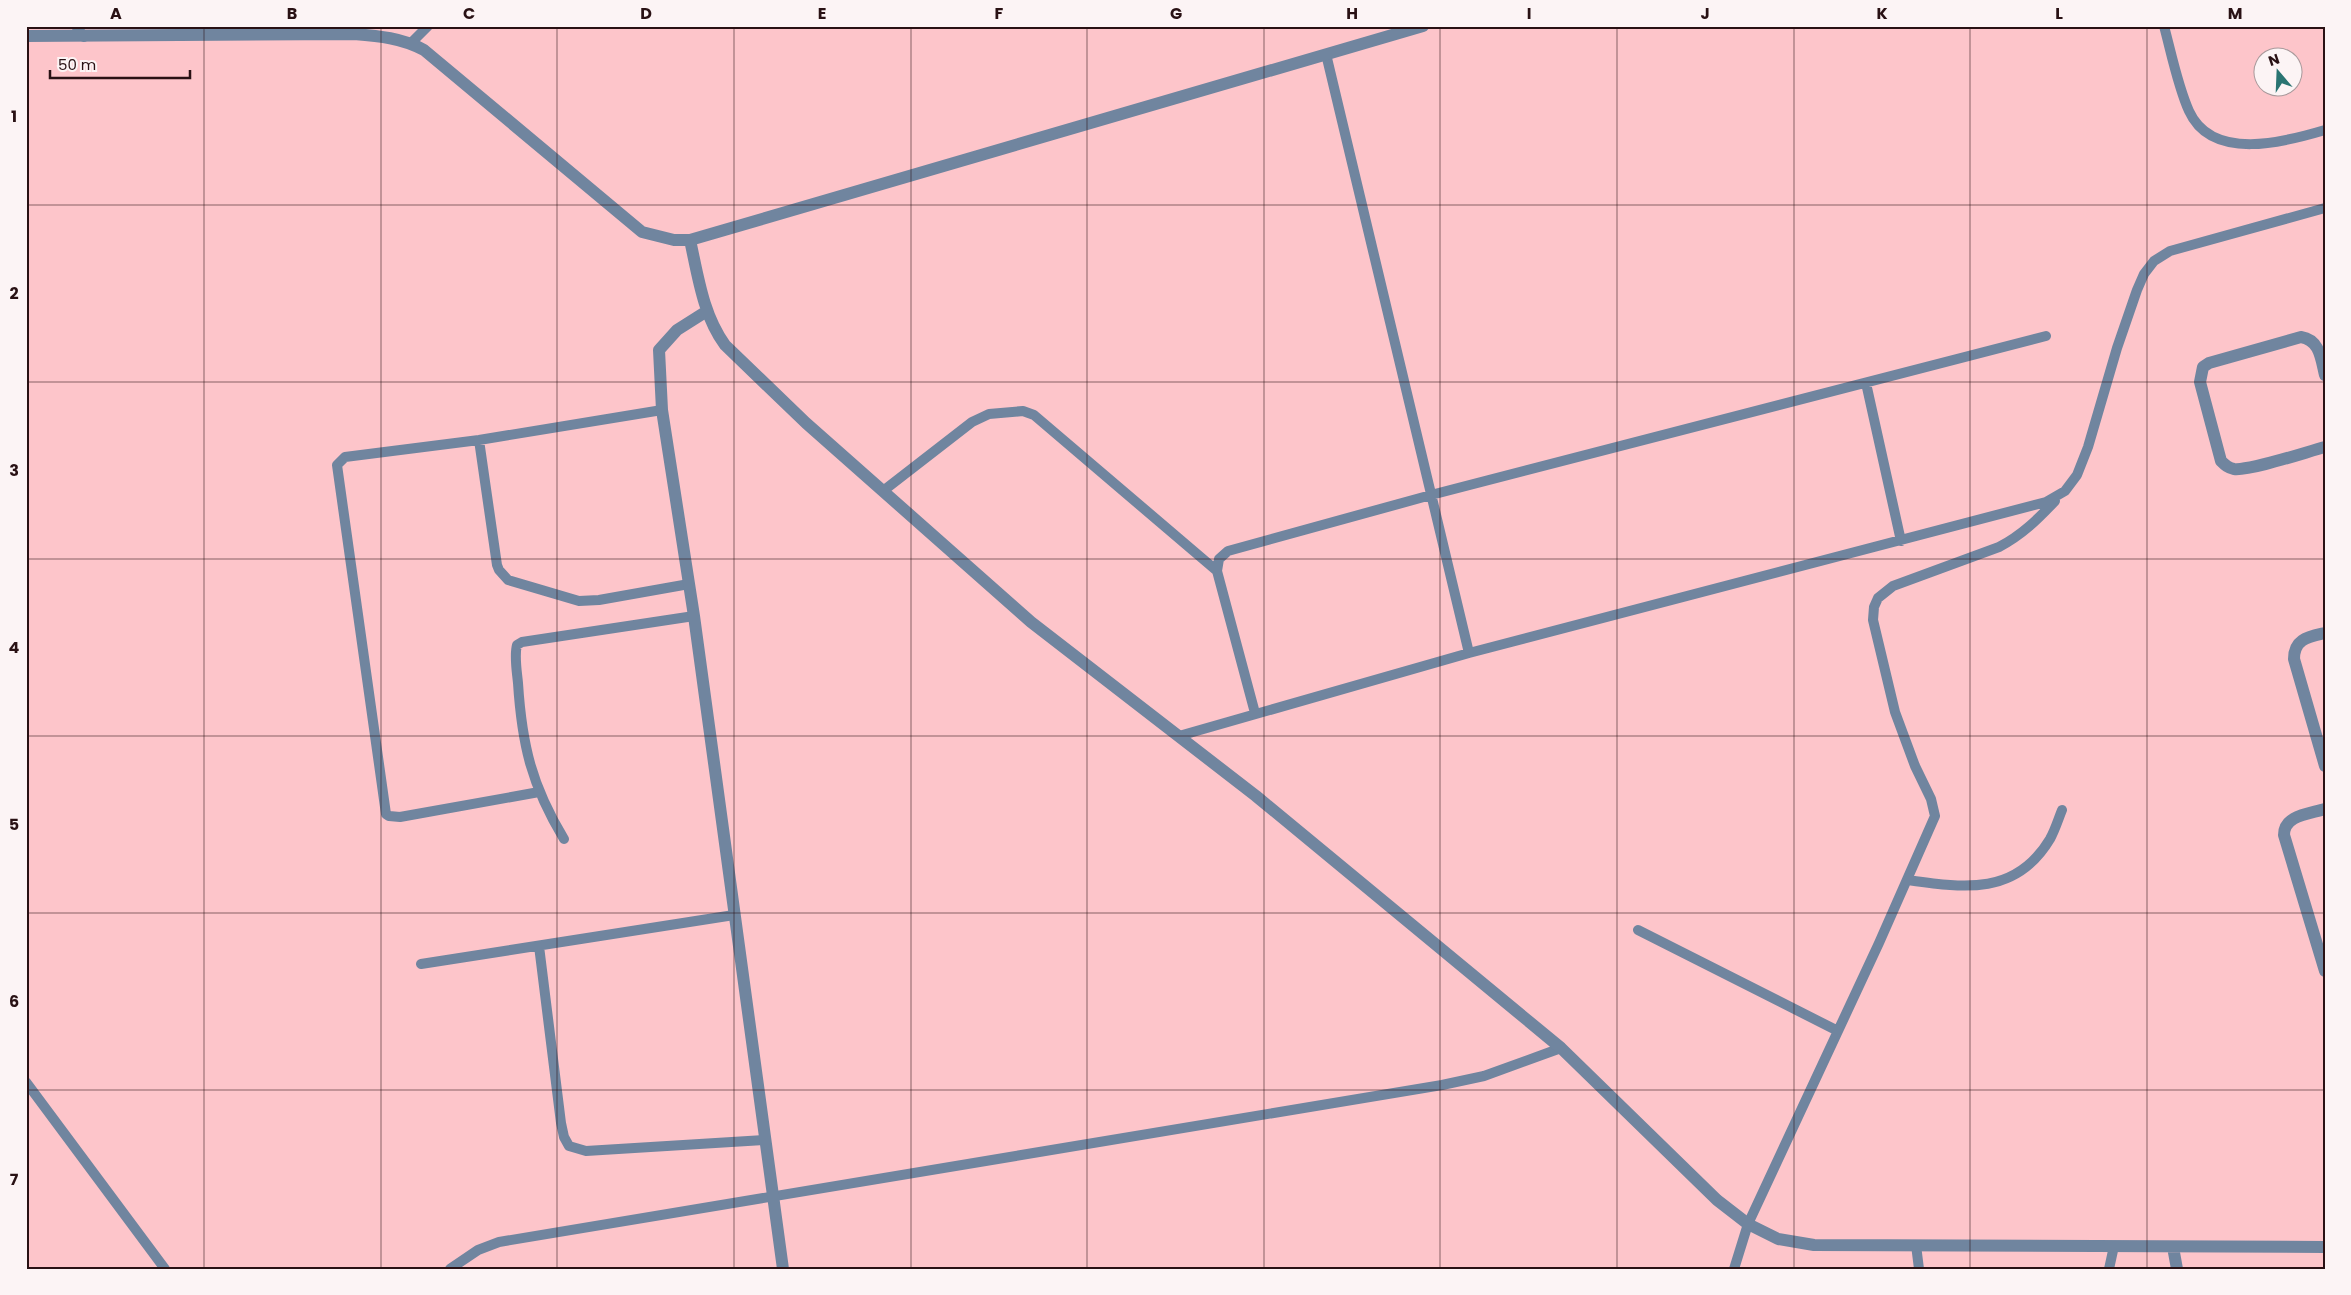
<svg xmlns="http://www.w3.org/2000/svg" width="2351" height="1295" font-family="Poppins,sans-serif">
	<rect width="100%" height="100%" fill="#fdc5ca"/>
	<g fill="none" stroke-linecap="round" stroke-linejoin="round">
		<path stroke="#70859f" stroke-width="10" d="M76 26 84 37
			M2164 26C2171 52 2178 87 2189 111 2212 162 2285 142 2325 130
			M411 43 428 26
			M1326 54 1469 653
			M1866 383 1901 541
			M479 440 497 565 499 570 508 580 579 601 599 600 689 584
			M883 491 972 422 989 414 1023 411 1034 415 1217 571
			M1255 713 1217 571 1219 559 1228 551 1431 495 2046 336
			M1179 736 1469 653 2046 502 2065 491 2077 475 2088 447 2117 348 2137 290 2144 274 2154 261 2170 251 2325 208
			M539 792 400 817 389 816 386 814 337 465 345 457 479 440 662 410
			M564 839C532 786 522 746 518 683 517 672 514 656 517 645L522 642 694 616
			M1908 880C1964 888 2016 896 2050 839 2055 830 2058 820 2062 810
			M1638 930 1838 1031
			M539 946 561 1123 564 1137 569 1146 586 1151 765 1140
			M421 964 734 915
			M26 1082 165 1269
			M1916 1245 1919 1269
			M450 1269 478 1250 499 1242 1442 1085 1484 1076 1561 1048
			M1734 1269 1748 1224 1879 943 1935 816 1931 799 1915 766 1895 712 1873 620 1874 607 1878 598 1893 586 1999 547C2022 535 2038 519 2055 501
			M2109 1269 2114 1246"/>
		<path stroke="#70859f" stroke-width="12" d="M26 36 354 34C379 36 402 38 424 50L642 232 674 240H690L1423 26
			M690 240C698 276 703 315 725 345L806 423 1031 622 1256 796 1561 1048 1717 1200 1748 1224 1778 1239 1814 1245 2325 1247
			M707 311 677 330 659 350 662 410 694 616 783 1269
			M2325 375C2321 359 2320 340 2301 337L2209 363 2203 367 2200 382 2221 461C2225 465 2228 468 2234 469 2250 471 2306 452 2325 447
			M2325 633C2308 637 2294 639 2294 659L2325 766
			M2325 809C2309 814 2284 815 2284 835L2325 971
			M2173 1247 2177 1269"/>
	</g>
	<path fill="none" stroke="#291114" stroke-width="1" stroke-opacity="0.55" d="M204 26V1269M381 26V1269M557 26V1269M734 26V1269M911 26V1269M1087 26V1269M1264 26V1269M1440 26V1269M1617 26V1269M1794 26V1269M1970 26V1269M2147 26V1269M26 205H2325M26 382H2325M26 559H2325M26 736H2325M26 913H2325M26 1090H2325"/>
	<rect width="2351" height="1295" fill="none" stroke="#fcf4f5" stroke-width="55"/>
	<g transform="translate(2278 72) rotate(341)"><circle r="24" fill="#fcf4f5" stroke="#a8999b"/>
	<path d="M0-4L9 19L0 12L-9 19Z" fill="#2a7472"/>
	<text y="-8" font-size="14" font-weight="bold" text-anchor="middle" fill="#291114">N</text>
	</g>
	<path d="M50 70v8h140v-8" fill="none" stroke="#291114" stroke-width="2.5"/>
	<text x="58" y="70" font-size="15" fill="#291114" stroke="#fcf4f5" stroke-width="4" paint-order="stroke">50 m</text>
	<rect x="28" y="28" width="2296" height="1240" fill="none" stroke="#291114" stroke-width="2"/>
	<g font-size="16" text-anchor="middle" font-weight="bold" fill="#291114">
		<text x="116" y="19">A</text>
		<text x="292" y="19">B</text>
		<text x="469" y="19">C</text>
		<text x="646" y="19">D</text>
		<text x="822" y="19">E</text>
		<text x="999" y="19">F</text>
		<text x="1176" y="19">G</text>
		<text x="1352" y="19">H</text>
		<text x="1529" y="19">I</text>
		<text x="1705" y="19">J</text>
		<text x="1882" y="19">K</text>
		<text x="2059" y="19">L</text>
		<text x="2235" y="19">M</text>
		<text x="14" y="122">1</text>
		<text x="14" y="299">2</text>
		<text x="14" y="476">3</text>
		<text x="14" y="653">4</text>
		<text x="14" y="830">5</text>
		<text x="14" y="1007">6</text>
		<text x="14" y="1185">7</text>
	</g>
</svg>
